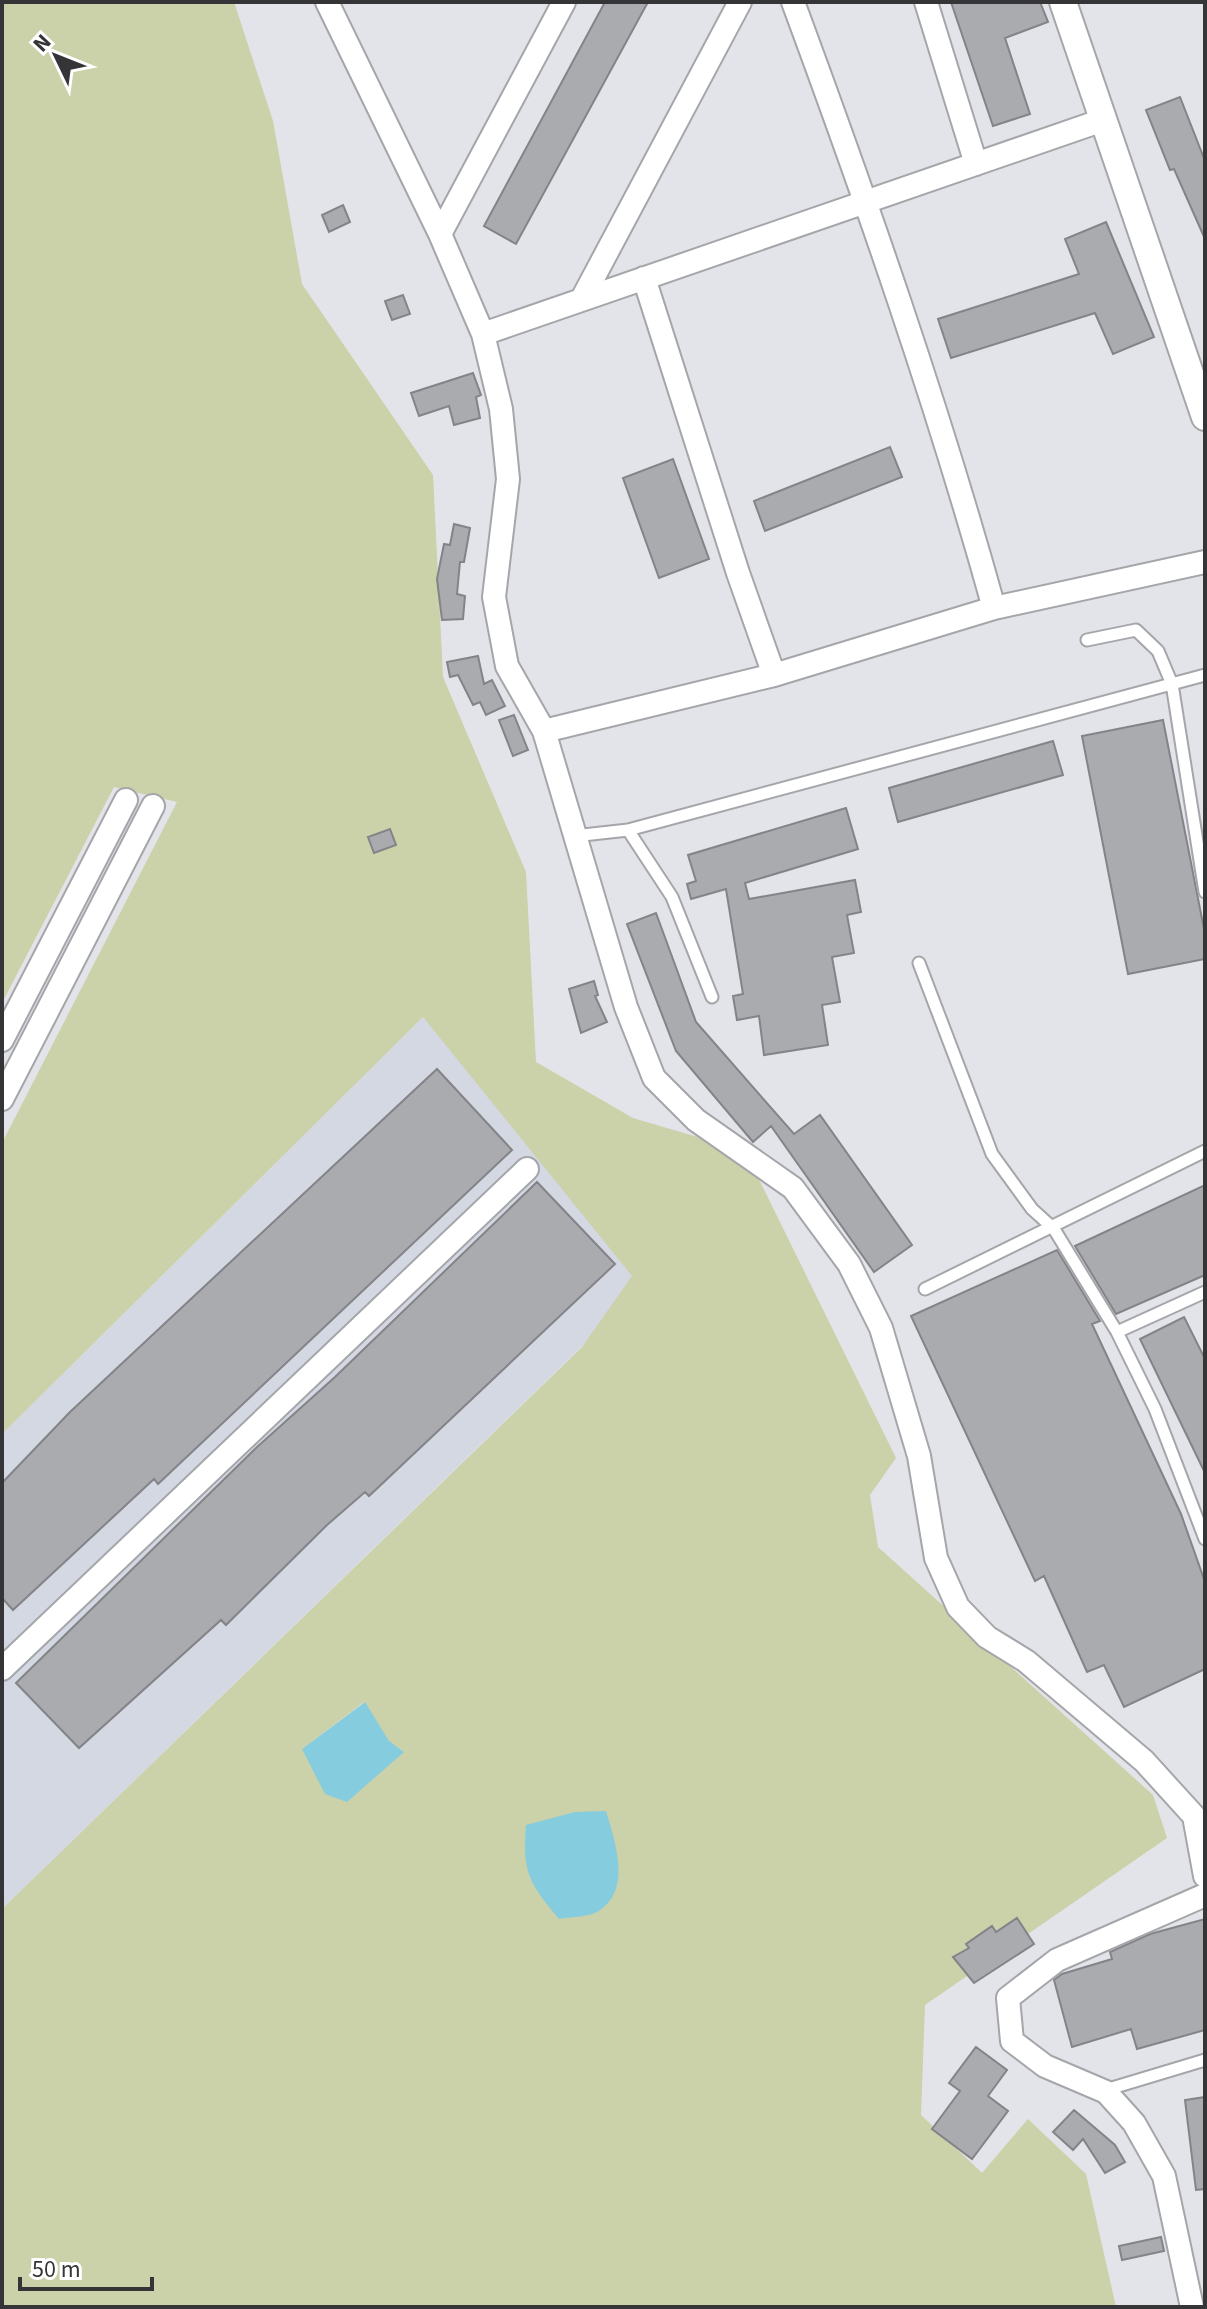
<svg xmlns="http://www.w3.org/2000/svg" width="1207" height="2309" font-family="'Source Sans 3',sans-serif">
	<rect width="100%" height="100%" fill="#e2e4e9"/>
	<path fill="#d4d8e3" d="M423 1017 659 1271 2 1909V1434Z"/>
	<path fill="#cbd1a8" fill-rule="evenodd" d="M2 2H234L273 121 302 284 433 475 443 677 526 872 536 1062 633 1118 745 1151 896 1458 870 1495 878 1547 1153 1795 1167 1838 925 2005 921 2115 982 2173 1028 2119 1086 2174 1116 2307H2V1909L582 1347 632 1276 423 1017 2 1434V1143L177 802 114 787 2 1003ZM364 1702 389 1742 403 1751 302 1749Z"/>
	<path fill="#86ccdf" d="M365 1702 389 1741 404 1752 347 1802 325 1794 302 1749Z
		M606 1811C615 1842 633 1891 597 1912 587 1917 569 1917 559 1919 529 1883 522 1872 526 1825L575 1812Z"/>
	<path fill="#aaabaf" stroke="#838388" stroke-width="2" d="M605 2H648L516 244 484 226Z
		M951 2H1040L1048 22 1005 38 1030 114 993 126Z
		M1180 97 1205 161V239L1174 169 1170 170 1146 110Z
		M343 205 350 222 329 232 322 215Z
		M1106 222 1154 337 1113 354 1095 313 951 358 938 319 1079 274 1065 239Z
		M403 295 410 314 392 320 385 301Z
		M473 373 481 395 476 397 480 418 454 425 449 406 419 416 411 393Z
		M890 447 902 477 765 531 754 501Z
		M673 459 709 559 659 578 623 478Z
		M454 524 470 528 464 562H460L457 594 465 596 463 619 442 620 437 579 444 544 450 545Z
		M478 656 484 684 492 680 505 706 486 715 480 702 473 705 458 675 450 677 447 662Z
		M514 715 528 750 513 756 499 720Z
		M1163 720 1205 934V959L1128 974 1082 736Z
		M1053 741 1063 775 898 822 889 788Z
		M846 808 858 849 745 883 749 899 855 880 861 912 847 915 854 953 832 957 840 1002 822 1005 828 1045 764 1055 759 1016 737 1020 733 996 743 994 726 889 691 899 687 884 696 881 688 855Z
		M390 829 396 845 374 853 368 837Z
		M656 913 696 1022 794 1134 820 1115 912 1245 874 1272 771 1126 753 1142 676 1051 627 924Z
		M594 981 598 995 595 996 607 1022 581 1033 569 989Z
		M437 1069 512 1150 158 1484 154 1479 13 1610 2 1598V1483L70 1412Z
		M537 1182 615 1264 369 1496 365 1492 327 1525 226 1625 221 1620 79 1748 16 1683 256 1448 335 1377Z
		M1205 1185V1275L1116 1314 1075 1246Z
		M1057 1250 1100 1321 1092 1324 1181 1514 1205 1582V1669L1124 1707 1104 1665 1087 1672 1044 1576 1035 1581 911 1316Z
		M1184 1317 1205 1359V1473L1140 1339Z
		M1017 1918 1034 1944 974 1983 953 1957 969 1948 966 1944 992 1926 996 1932Z
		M1205 1919V2030L1137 2049 1131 2029 1072 2047 1054 1980 1062 1974 1112 1959 1110 1952 1150 1934Z
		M976 2047 1007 2070 988 2096 1008 2111 972 2159 932 2129 960 2091 949 2083Z
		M1205 2097V2189L1196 2190 1185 2100Z
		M1074 2110 1115 2145 1125 2162 1105 2173 1083 2139 1073 2150 1053 2132Z
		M1161 2237 1164 2251 1122 2260 1119 2246Z"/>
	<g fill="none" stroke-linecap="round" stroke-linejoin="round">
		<g stroke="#a4a6aa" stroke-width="15">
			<path id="service" d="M1087 640 1136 630 1158 651 1172 684 1205 892
				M628 830 672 897 712 997
				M574 836 628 830 1205 675
				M919 963 992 1154 1032 1209 1054 1229 1117 1332 1155 1409 1205 1539
				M925 1289 1205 1151
				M1117 1332 1205 1292
				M1102 2091 1205 2060"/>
		</g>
		<g stroke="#a4a6aa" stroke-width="26">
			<path id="minor" d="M327 2 440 234 483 334 501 409 508 479 494 597 507 666 544 731 774 675 994 608 1205 562
				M793 2C867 202 937 403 994 608
				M926 2 976 164
				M440 234 564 2
				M644 278 738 573 774 675
				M582 299 740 2
				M483 334 1103 120
				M544 731 626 1007 654 1078 696 1120 793 1188 849 1264 881 1328 919 1456 936 1558 958 1607 987 1637 1026 1661 1144 1761 1194 1816 1205 1876
				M2 1040 126 800
				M2 1099 153 806
				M2 1669 527 1169
				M1192 2307 1164 2176 1134 2123 1106 2092 1045 2066 1012 2041 1008 1998 1057 1960 1205 1895"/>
		</g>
		<g stroke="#a4a6aa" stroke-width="30">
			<path id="tertiary" d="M1063 2 1205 417"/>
		</g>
		<use href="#service" stroke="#fff" stroke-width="11"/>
		<use href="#minor" stroke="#fff" stroke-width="22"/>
		<use href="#tertiary" stroke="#fff" stroke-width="26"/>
	</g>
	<rect width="1207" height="2309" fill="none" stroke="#353537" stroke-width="8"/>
	<g transform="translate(56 56) rotate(313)" stroke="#ffffff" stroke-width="6" paint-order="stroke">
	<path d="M0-6L14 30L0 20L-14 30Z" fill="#353537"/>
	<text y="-12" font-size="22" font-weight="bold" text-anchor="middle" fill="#353537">N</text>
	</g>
	<path d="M20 2277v12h132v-12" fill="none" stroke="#353537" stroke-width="4"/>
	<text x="32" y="2277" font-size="24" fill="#353537" stroke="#ffffff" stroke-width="6" paint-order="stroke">50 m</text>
</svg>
